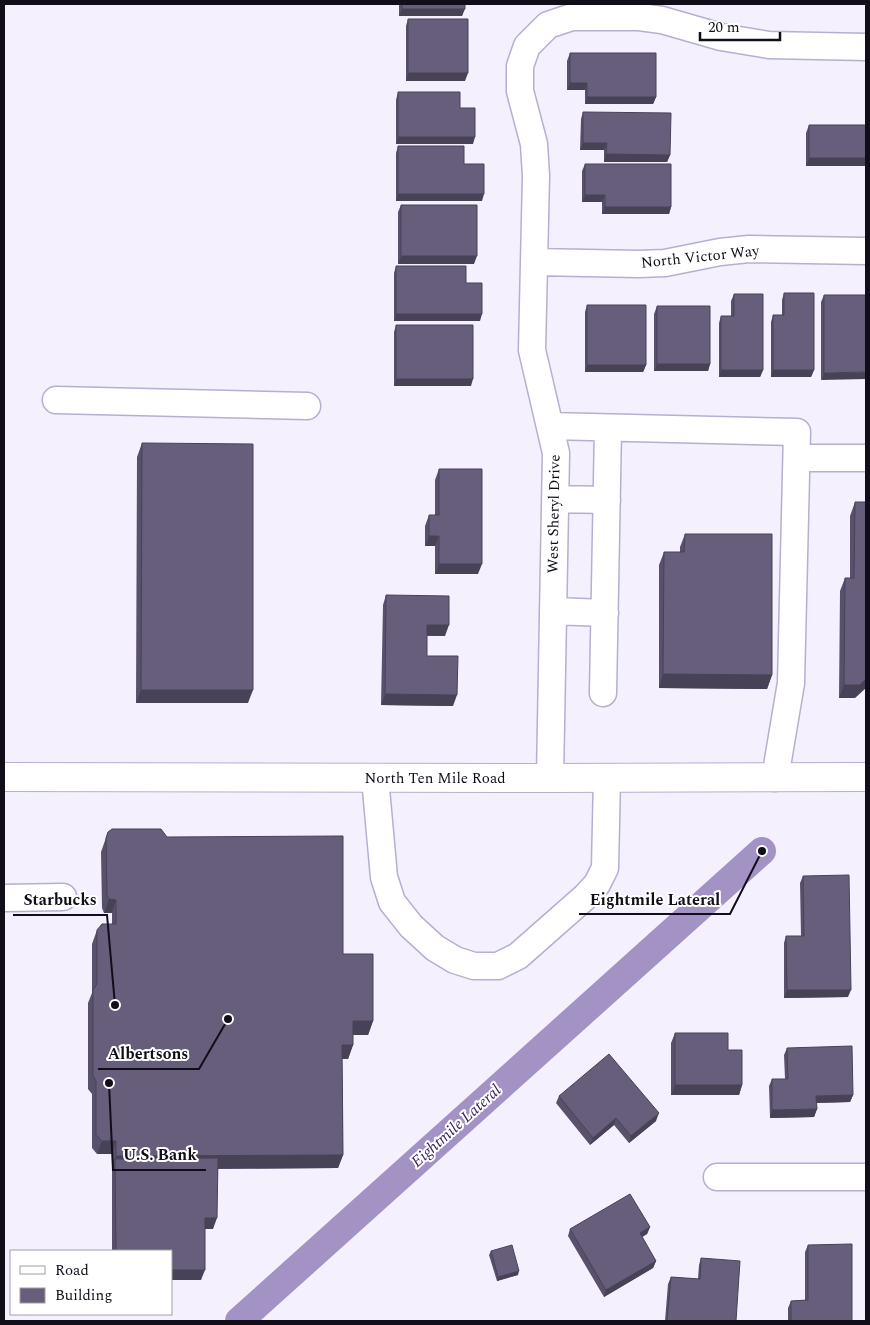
<svg xmlns="http://www.w3.org/2000/svg" width="870" height="1325" font-family="Spectral,serif">
	<rect width="100%" height="100%" fill="#f4f0fe"/>
	<g fill="none" stroke-linecap="round" stroke-linejoin="round">
		<path stroke="#a293c4" stroke-width="28" d="M239 1321 762 851"/>
		<g stroke="#b8aecf" stroke-width="29">
			<path id="minor" d="M534 262 639 264 665 263 720 252 749 249 866 251
				M56 400 307 406
				M550 426 797 432 791 683 775 778
				M797 458H866
				M555 499 607 500
				M553 611 605 613
				M603 693 608 428
				M375 778 384 877 392 902 411 926 435 948 455 960 474 966H498L518 956 585 897 597 884 605 868 607 778
				M550 778 556 453 532 350 536 176 534 144 520 91V66L527 46 548 25 572 17H639L662 20 721 37 769 45 866 47
				M4 898 63 897
				M717 1177H866"/>
		</g>
		<g stroke="#b8aecf" stroke-width="30">
			<path id="major" d="M4 777 550 778 866 777"/>
		</g>
		<use href="#minor" stroke="#fff" stroke-width="26"/>
		<use href="#major" stroke="#fff" stroke-width="28"/>
	</g>
	<path fill="#59516b" d="M399 4H465L462 16H399Z
		M408 19 465 81H406V26Z
		M570 53 656 97 653 104H585V90H567V61Z
		M398 92 473 144H396V100Z
		M583 112 670 155 667 162H604V150H580L581 119Z
		M809 125 866 166H806V133Z
		M398 146 464 164 482 201H396V153Z
		M585 164 671 207 669 214H602V202H582V171Z
		M401 205 474 264H398V212Z
		M396 266 466 283 480 321H394V273Z
		M784 293 814 370 811 377H771V322L773 315H782V300Z
		M734 294 763 370 760 377H719V323L721 316H731V301Z
		M824 295H866L821 380V302Z
		M587 305 646 365 643 372H585V312Z
		M657 306 710 364 708 371H654V314Z
		M396 325 471 386H394V332Z
		M142 443 248 703H136L137 457Z
		M439 469 478 574H435V546H425V526L429 515H435V480Z
		M855 502V698H839L840 591 845 578H850V516Z
		M685 534 772 675 767 689 659 688V565L664 552H680V547Z
		M386 595 445 636H427V656L453 706 381 705 383 605Z
		M108 832 167 837 343 954 373 1021 368 1035H353V1045L348 1059H342L343 1155 338 1168 218 1169 213 1229H205L201 1280 171 1251H112V1154H97L92 1148V1094L88 1089V1003L92 993V944L97 930 112 924V913H104L102 908 101 852Z
		M803 876 848 997 784 998V943L786 936H801L800 883Z
		M675 1033 728 1050 742 1085 739 1095H671V1043Z
		M787 1048 853 1095 850 1102 816 1103 817 1109 814 1117 770 1118 769 1086 772 1079H785L784 1055Z
		M559 1096 656 1121 629 1143 614 1125 590 1145 556 1103Z
		M650 1227 647 1234 642 1237 656 1261 653 1268 604 1297 568 1236 570 1229Z
		M808 1245 852 1321H788V1308L791 1301 805 1300V1252Z
		M491 1251 518 1275 497 1281 489 1255Z
		M701 1258 736 1321H665L668 1284 671 1277 698 1279 699 1265Z"/>
	<path fill="#484257" d="M402 9H465L462 16H399Z
		M408 73H468L465 81H406Z
		M570 83H587L585 90H567Z
		M587 97H656L653 104H585Z
		M398 137H475L473 144H396Z
		M583 143H607L604 150H580Z
		M606 154 670 155 667 162H604Z
		M809 158H866V166H806Z
		M398 194H484L482 201H396Z
		M585 195H605L602 202H582Z
		M605 207H671L669 214H602Z
		M401 256H477L474 264H398Z
		M396 314H482L480 321H394Z
		M657 364H710L708 371H654Z
		M587 365H646L643 372H585Z
		M721 370H763L760 377H719Z
		M773 370H814L811 377H771Z
		M866 372V379L821 380 824 373Z
		M396 379H473L471 386H394Z
		M429 536H439L435 546H425Z
		M439 564H482L478 574H435Z
		M427 625H449L445 636 424 635Z
		M663 674 772 675 767 689 659 688Z
		M866 679V688L855 698H839L844 685Z
		M141 690H253L248 703H136Z
		M385 694 457 695 453 706 381 705Z
		M109 899 116 900 112 913H104Z
		M787 990H851L848 997 784 998Z
		M353 1021H373L368 1035H348Z
		M342 1045H353L348 1059H337Z
		M675 1085H742L739 1095H671Z
		M853 1095 850 1102 813 1103 816 1096Z
		M817 1109 814 1117 770 1118 772 1110Z
		M659 1113 656 1121 629 1143 631 1136Z
		M616 1118 614 1125 590 1145 593 1138Z
		M102 1141H116L112 1154H97Z
		M343 1155 338 1168 115 1169V1159L116 1156Z
		M205 1218H217L213 1229H201Z
		M650 1227 647 1234 637 1240 640 1233Z
		M656 1261 653 1268 604 1297 606 1290Z
		M171 1270H205L201 1280H171Z
		M519 1271 518 1275 497 1281 498 1277Z"/>
	<path fill="#675e7c" stroke="#484257" d="M402 4H465V9H402Z
		M408 19H468V73H408Z
		M570 53H656V97H587V83H570Z
		M398 92H460V108H475V137H398Z
		M583 112 671 113 670 155 606 154 607 143H583Z
		M809 125H866V158H809Z
		M398 146H464V164H484V194H398Z
		M585 164H671V207H605V195H585Z
		M401 205H477V256H401Z
		M396 266H466V283H482V314H396Z
		M784 293H814V370H773V315H784Z
		M734 294H763V370H721V316H734Z
		M824 295H866V372L824 373Z
		M587 305H646V365H587Z
		M657 306H710V364H657Z
		M396 325H473V379H396Z
		M142 443 253 444V690H141Z
		M439 469H482V564H439V536H429V515H439Z
		M855 502H866V679L860 685H844L845 578H854Z
		M685 534H772V675L663 674 664 552H684Z
		M386 595 449 596V625H427V656H458L457 695 385 694Z
		M112 829H161L167 837 343 836V954H373V1021H353V1045H342L343 1155 116 1156V1141H102L96 1135V1081L93 1076V990L97 984V930L102 924H116V900L109 899 107 895 106 838 108 832Z
		M849 875 851 990H787L786 936H804L803 876Z
		M675 1033H728V1050H742V1085H675Z
		M852 1046 853 1095 816 1096 817 1109 772 1110V1079H788L787 1048Z
		M609 1054 659 1113 631 1136 616 1118 593 1138 559 1096Z
		M218 1158 217 1218H205V1270H171V1251H116L115 1159Z
		M630 1194 650 1227 640 1233 656 1261 606 1290 570 1229Z
		M852 1244V1321H791V1301L808 1300V1245Z
		M512 1245 519 1271 498 1277 491 1251Z
		M701 1258 740 1261 736 1321H667L671 1277 700 1279Z"/>
	<g text-anchor="middle" dominant-baseline="central" stroke-width="4" stroke-linejoin="round" paint-order="stroke">
		<g font-size="15" fill="#110e19" stroke="#fff">
			<text transform="translate(700 257) rotate(-6)">North Victor Way</text>
			<text transform="translate(554 514) rotate(-89)">West Sheryl Drive</text>
			<text x="435" y="778">North Ten Mile Road</text>
		</g>
		<g font-size="16" font-style="italic" fill="#38215c" stroke="#fff">
			<text transform="translate(456 1126) rotate(-42)">Eightmile Lateral</text>
		</g>
	</g>
	<path fill="none" stroke="#110e19" stroke-width="2" d="M762 851L730 914H579M115 1005L107 915H13M228 1019L199 1069H98M109 1083L113 1170H206"/>
	<g fill="#110e19" stroke="#fff" stroke-width="2">
		<circle cx="762" cy="851" r="5"/>
		<circle cx="115" cy="1005" r="5"/>
		<circle cx="228" cy="1019" r="5"/>
		<circle cx="109" cy="1083" r="5"/>
	</g>
	<g font-size="16" text-anchor="middle" font-weight="bold" fill="#110e19" stroke="#fff" stroke-width="4" stroke-linejoin="round" paint-order="stroke">
		<text x="655" y="905">Eightmile Lateral</text>
		<text x="60" y="905">Starbucks</text>
		<text x="148" y="1059">Albertsons</text>
		<text x="160" y="1160">U.S. Bank</text>
	</g>
	<rect width="870" height="1325" fill="none" stroke="#110e19" stroke-width="10"/>
	<rect x="10" y="1250" width="162" height="65" fill="#ffffff" stroke="#a09fa3"/>
	<rect x="20" y="1266" width="25" height="8" fill="#ffffff" stroke="#a09fa3"/>
	<text x="55" y="1275" font-size="15" fill="#110e19">Road</text>
	<rect x="20" y="1288" width="25" height="15" fill="#675e7c" stroke="#a09fa3"/>
	<text x="55" y="1300" font-size="15" fill="#110e19">Building</text>
	<path d="M700 32v8h80v-8" fill="none" stroke="#110e19" stroke-width="2.5"/>
	<text x="708" y="32" font-size="15" fill="#110e19" stroke="#ffffff" stroke-width="4" paint-order="stroke">20 m</text>
</svg>
